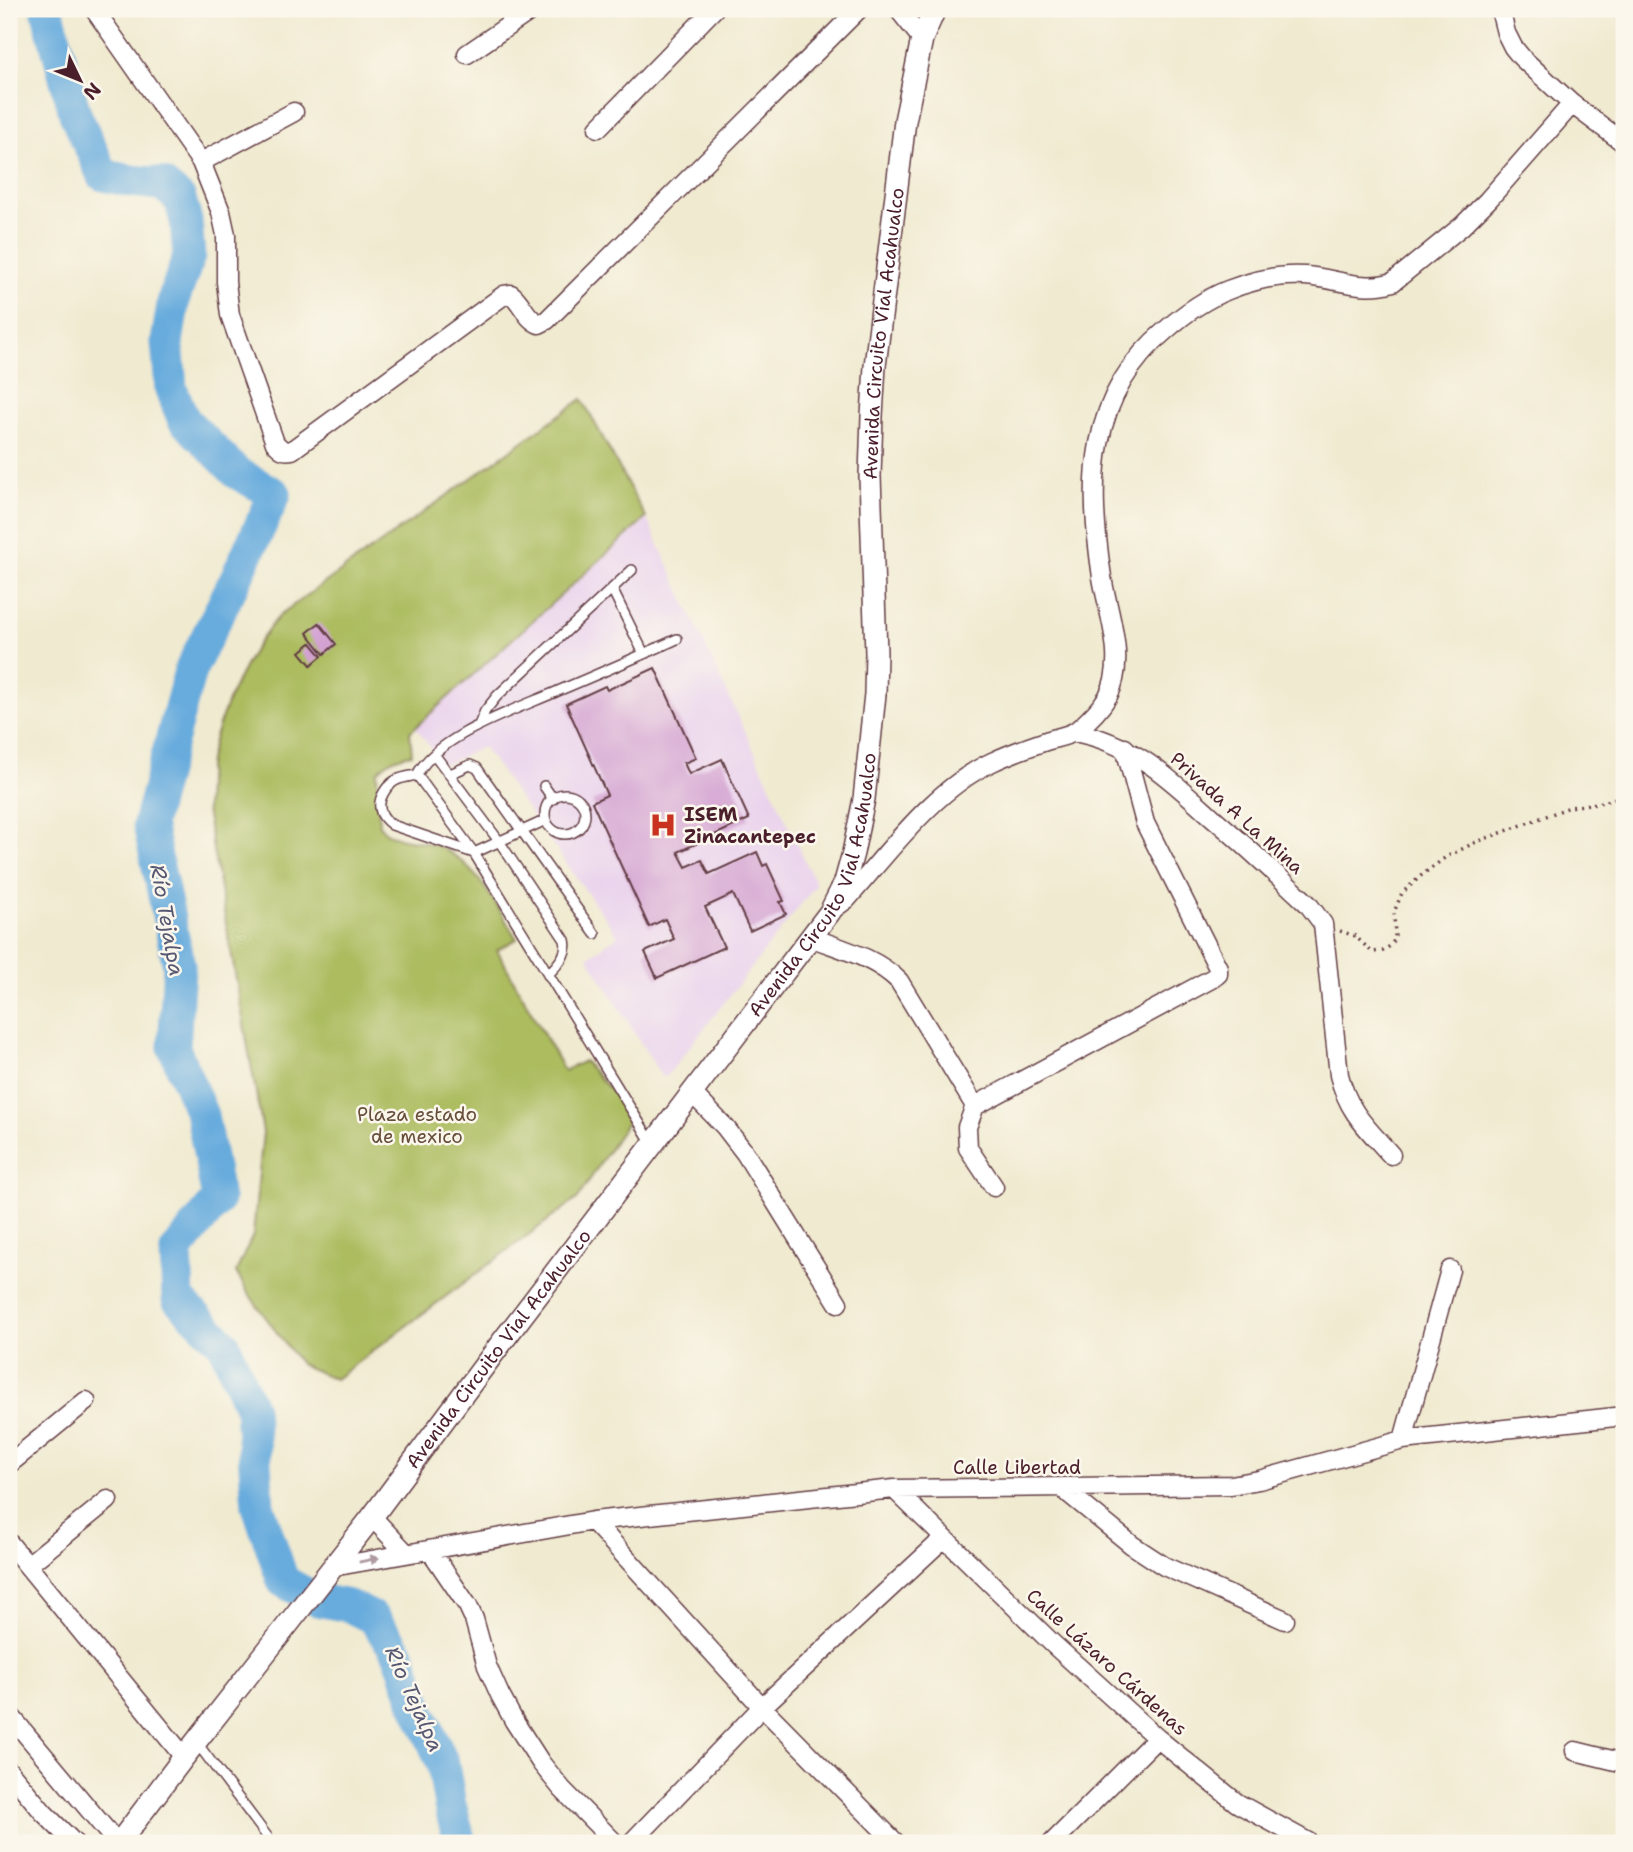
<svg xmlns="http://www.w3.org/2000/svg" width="1633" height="1852" font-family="'Shantell Sans',sans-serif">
	<rect width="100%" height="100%" fill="#fbf7ec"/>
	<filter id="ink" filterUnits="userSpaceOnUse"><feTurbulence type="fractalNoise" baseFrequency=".0143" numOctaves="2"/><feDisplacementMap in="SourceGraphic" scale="14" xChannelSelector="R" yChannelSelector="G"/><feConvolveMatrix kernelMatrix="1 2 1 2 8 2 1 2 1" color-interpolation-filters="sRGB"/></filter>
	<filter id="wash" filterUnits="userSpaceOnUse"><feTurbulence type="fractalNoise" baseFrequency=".00686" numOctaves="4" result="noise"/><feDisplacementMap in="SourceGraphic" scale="28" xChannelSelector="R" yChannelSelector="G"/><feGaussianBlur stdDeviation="1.57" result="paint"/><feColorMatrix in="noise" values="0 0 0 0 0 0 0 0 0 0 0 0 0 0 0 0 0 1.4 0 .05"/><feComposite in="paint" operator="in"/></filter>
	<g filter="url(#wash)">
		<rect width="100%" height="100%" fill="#f0ead0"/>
		<path fill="#e9d1ed" d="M647 519 816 885 667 1076 665 1077 661 1076 588 957 618 936 483 747 444 765 416 728Z"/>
		<path fill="#acbc5f" stroke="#7b6e45" stroke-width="2" d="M582 399 646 518 410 732 412 754C397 756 387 761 377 772L379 826C399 845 416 837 440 847 476 863 497 907 517 939L497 950 564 1071 584 1061 632 1114 578 1198 335 1379 300 1364 248 1293 236 1272 253 1235 263 1132 206 810C207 792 206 772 210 755 222 707 248 650 281 614Z"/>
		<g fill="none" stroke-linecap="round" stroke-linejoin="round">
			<path stroke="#68acdd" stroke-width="33" d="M47 9 75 114 103 175 130 181 162 184 180 199 186 221 189 256 174 298 167 342 171 389 184 420 237 473 275 494 237 576 190 671 149 824 179 966 174 1048 202 1115 218 1199 176 1251 178 1299 224 1344 251 1409 258 1506 283 1581 317 1600 349 1606 373 1618 384 1633 399 1654 416 1703 443 1764 450 1805 460 1843"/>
		</g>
		<g id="blocks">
			<path fill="#d3a1d2" d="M319 623 336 644 324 654 307 633Z
				M311 643 322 656 311 665 300 652Z
				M655 668 696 758 684 763 689 774 722 759 749 819 678 852 686 867 702 860 709 874 757 852 763 866 767 864 784 901 780 902 786 914 750 931 733 894 705 907 724 947 657 978 645 952 674 939 665 919 649 927 592 802 607 795 566 704 605 686 607 690Z"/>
		</g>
	</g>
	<g filter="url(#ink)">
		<use href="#blocks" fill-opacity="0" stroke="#633d44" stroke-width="2"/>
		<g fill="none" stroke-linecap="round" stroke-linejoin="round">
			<g stroke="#633d44" stroke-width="12">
				<path id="service" d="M612 589 644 654
					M479 725 485 711 497 696 632 570
					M434 754 499 841 565 940C569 955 556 965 548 975
					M450 774 470 765 477 768 595 934
					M417 775 474 853 546 820
					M544 786 553 799
					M545 814a20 20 0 1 1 40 0a20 20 0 1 1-40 0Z
					M653 1145 474 853 392 825C388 822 383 818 381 812 376 799 388 783 399 779 405 777 411 776 417 775 437 735 518 709 558 691 598 674 638 657 677 639
					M197 1743 272 1843"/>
			</g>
			<g stroke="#633d44" stroke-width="21">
				<path id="minor" d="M94 9 201 162 221 212 226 235V282L230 315 275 443C281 449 283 452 292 450L504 295 511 294C523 303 525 318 539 324L547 320 859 9
					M898 9 922 39
					M1500 9 1506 33 1513 47 1522 58 1572 104 1624 143
					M467 54 533 9
					M598 128 714 9
					M201 162 294 112
					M1074 732C1133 743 1169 778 1211 816 1244 844 1276 874 1308 904L1323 924 1339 1075C1348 1112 1367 1128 1391 1155
					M832 910 847 899C889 852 934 789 992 762 1009 754 1028 747 1046 741 1055 738 1068 736 1076 731 1087 722 1101 708 1108 696 1127 660 1108 614 1102 577 1088 483 1087 396 1166 330 1184 314 1205 299 1228 290 1251 281 1279 274 1305 276 1335 278 1363 292 1393 282L1462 226 1488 200 1572 104
					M810 937C841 949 875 957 899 981L975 1106 967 1127 968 1148 994 1187
					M693 1094 725 1127 745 1153 838 1303
					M975 1106 1213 978 1218 974V968L1145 823 1125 748
					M1403 1440 1450 1270
					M9 1464 86 1401
					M1062 1488 1132 1545 1164 1566 1285 1620
					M894 1489 1053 1644 1157 1738 1237 1803 1310 1843
					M372 1517 406 1553
					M593 1521 762 1707 896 1843
					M9 1543 184 1757
					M430 1550 468 1606 474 1619 487 1666 500 1695 514 1721 541 1763 562 1789 615 1843
					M28 1565 108 1500
					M332 1567 593 1521 894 1489 1231 1485 1259 1480 1403 1440 1624 1416
					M9 1714 117 1843
					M1575 1751 1624 1763
					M9 1771 43 1812 74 1843
					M631 1843 762 1707 944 1538
					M1052 1843 1157 1738"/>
			</g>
			<g stroke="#633d44" stroke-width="24">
				<g id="tertiary">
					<path id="s1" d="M119 1843 184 1757 372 1517 502 1342 830 912 845 882 853 853 864 799 875 694 876 653 870 476 872 416 875 366 905 121 922 39 935 9"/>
				</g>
			</g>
			<path stroke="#633d44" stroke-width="3.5" stroke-dasharray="2 5" stroke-linecap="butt" d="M1340 931 1355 936 1372 952 1383 951 1390 946 1395 939 1394 912 1402 893 1422 875 1446 857 1474 843 1570 807 1604 802 1624 795"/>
			<use href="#service" stroke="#fff" stroke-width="9"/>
			<use href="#minor" stroke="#fff" stroke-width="18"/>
			<use href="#tertiary" stroke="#fff" stroke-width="21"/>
		</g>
		<defs><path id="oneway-solid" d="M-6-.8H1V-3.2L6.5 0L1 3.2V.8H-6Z" transform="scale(1.75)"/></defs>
		<use fill="#ae9aa0" href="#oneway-solid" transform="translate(369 1560) rotate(-11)"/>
	</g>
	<defs>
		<g id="hospital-bare" transform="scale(2.1)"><path d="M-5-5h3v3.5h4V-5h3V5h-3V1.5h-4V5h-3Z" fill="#c8321e" stroke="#fbf7ec" stroke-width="2.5" paint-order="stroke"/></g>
	</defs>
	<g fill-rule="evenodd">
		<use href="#hospital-bare" x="663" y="825"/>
	</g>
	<g text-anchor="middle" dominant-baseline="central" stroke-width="5" stroke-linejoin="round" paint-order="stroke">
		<g font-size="19" fill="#4a1f2b" stroke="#fbf7ec">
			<text stroke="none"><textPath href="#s1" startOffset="1757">Avenida Circuito Vial Acahualco</textPath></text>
			<text transform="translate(1237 813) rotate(42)">Privada A La Mina</text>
			<text stroke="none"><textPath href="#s1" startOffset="1190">Avenida Circuito Vial Acahualco</textPath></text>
			<text stroke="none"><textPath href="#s1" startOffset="623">Avenida Circuito Vial Acahualco</textPath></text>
			<text x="1017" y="1467">Calle Libertad</text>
			<text transform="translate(1107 1662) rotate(42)">Calle Lázaro Cárdenas</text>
		</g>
		<g font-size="19" font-weight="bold" fill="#4a1f2b" stroke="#fbf7ec" text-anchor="start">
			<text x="684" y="814">ISEM<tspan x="684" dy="22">Zinacantepec</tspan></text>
		</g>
		<g font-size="19" fill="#674e3b" stroke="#fbf7ec">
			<text x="417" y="1114">Plaza estado<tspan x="417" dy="22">de mexico</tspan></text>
		</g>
		<g font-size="21" font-style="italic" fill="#565772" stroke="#fbf7ec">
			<text transform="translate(167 920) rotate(80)">Río Tejalpa</text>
			<text transform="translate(414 1699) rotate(66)">Río Tejalpa</text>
		</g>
	</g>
	<rect width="1633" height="1852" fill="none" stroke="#fbf7ec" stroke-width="35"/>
	<g transform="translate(80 80) rotate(133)" stroke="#fbf7ec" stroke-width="5" paint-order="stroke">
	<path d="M0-5L12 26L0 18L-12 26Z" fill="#4a1f2b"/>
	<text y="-10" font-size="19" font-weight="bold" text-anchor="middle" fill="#4a1f2b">N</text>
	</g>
</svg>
